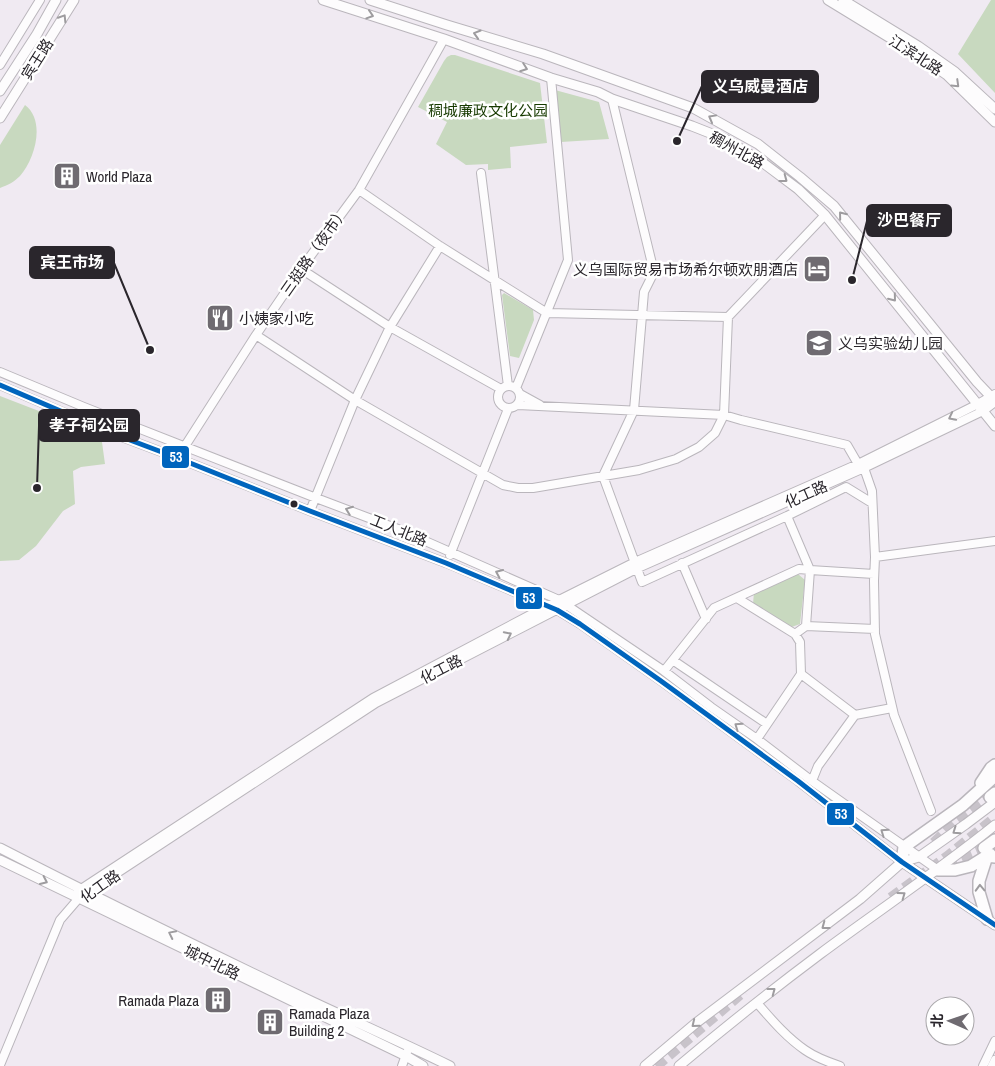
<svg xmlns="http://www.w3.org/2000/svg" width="995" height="1066" font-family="'Archivo Narrow','Noto Sans SC',sans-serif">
	<rect width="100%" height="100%" fill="#f0eaf2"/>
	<path fill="#c8d9bf" d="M991 0H995V93L958 54Z
		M451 55H455L540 83 547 143 510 147 511 168 488 170V164L466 165 436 144 447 122 418 107 444 61 447 57Z
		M555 90 599 102 609 139 561 142Z
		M25 105C46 121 35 159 20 176 14 182 8 185 0 188V145Z
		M504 293 533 310 534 320 519 358 510 356 502 295Z
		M0 396 101 435 105 464 81 467 73 471 75 504 63 511 36 546 19 560 0 561Z
		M798 574 805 580 800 624 789 628 753 604 754 592Z"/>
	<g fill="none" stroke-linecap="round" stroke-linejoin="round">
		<path stroke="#c8c3ca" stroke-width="11" stroke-dasharray="11 5.5" stroke-linecap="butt" d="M934 843 955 823 990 797
			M946 864 984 848
			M891 898 947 857 995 818
			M656 1066 744 991"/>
		<g stroke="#bab6bc" stroke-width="10">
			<path id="minor" d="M0 65 40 0
				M612 99 654 272 644 292 634 410 603 476 642 582 787 516 846 487 872 503
				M481 173 508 386
				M359 190 440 246 547 313 728 317 825 215
				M301 269 390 327 501 389
				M256 335 355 400 503 485 518 488H533L639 470 676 459 699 447 715 433 724 415 728 317
				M0 372 84 407 316 498 398 529 559 600 664 671 711 707 757 739 812 781 938 870
				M0 385 114 434 175 457 310 511 446 563 557 610 580 624 661 681 798 781 902 862
				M498 397a11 11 0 1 1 22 0a11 11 0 1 1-22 0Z
				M516 388 568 260 551 78
				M520 394 540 405
				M518 405 724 415 741 420 847 445 858 464 864 468 872 491 875 557 874 581 875 634 894 715 931 811
				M175 457 185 446 256 335 301 269 359 190 425 73 444 39
				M310 511 355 400 390 327 440 246
				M450 555 508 409
				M875 557 995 541
				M682 563 706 619
				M874 574 810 570 806 626 875 629
				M737 598 795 634 806 626
				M674 661 767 724
				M664 671 714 608 799 569 810 570 787 516
				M801 674 855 715 892 708
				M757 739 801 674 800 642 795 634
				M812 781 818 766 855 715
				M78 891 373 698 547 606 635 562 858 464 978 404 995 394
				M757 1003C771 1019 786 1037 805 1050 815 1057 828 1062 840 1066
				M0 1065 60 920 79 898 376 703 638 568 864 468 983 411 995 402
				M402 1066 407 1052
				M983 1066 995 1041
				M992 1066 995 1060"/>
		</g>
		<g stroke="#bab6bc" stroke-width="11">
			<path id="major" d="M323 0 444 39 551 78 598 92 612 99 692 126 725 139 762 162 798 189 825 215 995 426
				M370 0 447 25 543 54 693 108 758 144 800 177 834 206 977 382 995 401
				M828 0 918 55 947 75 995 122
				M843 0 918 46 955 72 995 109
				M0 91 37 34 56 0
				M0 118 74 0
				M0 848C103 901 208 952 313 1002 358 1023 405 1044 450 1066
				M0 860 406 1056 423 1066
				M902 862 995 925
				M645 1066 696 1023 860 899 902 862 919 857 966 824 995 802
				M679 1066C725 1027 772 990 820 954 878 911 938 871 995 825"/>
		</g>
		<g stroke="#bab6bc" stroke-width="14">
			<path id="highway" d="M981 783 991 768 995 765
				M990 797 995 793
				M984 848 995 840
				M902 862 904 847 963 805 995 776
				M938 870H955L971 866 990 854
				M987 919 979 892V881L987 856 995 857"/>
		</g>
		<use href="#minor" stroke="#fdfcfd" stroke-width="8"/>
		<use href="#major" stroke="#fdfcfd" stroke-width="9"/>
		<use href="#highway" stroke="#fdfcfd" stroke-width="11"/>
		<g stroke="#fff" stroke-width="9">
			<path id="bus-1" d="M0 385 114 434 175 457 310 511 446 563 557 610 580 624 661 681 798 781 902 862 995 925"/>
		</g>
		<use href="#bus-1" stroke="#0065bd" stroke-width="5"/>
	</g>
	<defs><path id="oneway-chevron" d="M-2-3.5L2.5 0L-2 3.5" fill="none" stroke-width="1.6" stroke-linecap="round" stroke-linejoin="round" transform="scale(1.25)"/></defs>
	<g stroke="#9e9c9f">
		<use href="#oneway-chevron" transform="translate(370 15) rotate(18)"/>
		<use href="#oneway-chevron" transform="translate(63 18) rotate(-58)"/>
		<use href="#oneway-chevron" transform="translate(477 34) rotate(-163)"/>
		<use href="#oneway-chevron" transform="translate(524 68) rotate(20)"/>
		<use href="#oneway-chevron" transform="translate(956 84) rotate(44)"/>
		<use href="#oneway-chevron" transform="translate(712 118) rotate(-151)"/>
		<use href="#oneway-chevron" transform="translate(784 179) rotate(37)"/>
		<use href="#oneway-chevron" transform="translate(842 215) rotate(-129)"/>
		<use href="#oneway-chevron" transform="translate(893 298) rotate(51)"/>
		<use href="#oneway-chevron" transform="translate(952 417) rotate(153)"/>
		<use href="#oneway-chevron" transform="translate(349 510) rotate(-159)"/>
		<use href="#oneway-chevron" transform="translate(499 573) rotate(-156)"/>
		<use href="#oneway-chevron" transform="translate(508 635) rotate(-27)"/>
		<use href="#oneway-chevron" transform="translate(738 726) rotate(-145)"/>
		<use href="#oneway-chevron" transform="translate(956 831) rotate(145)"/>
		<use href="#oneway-chevron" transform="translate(884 832) rotate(-145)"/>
		<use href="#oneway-chevron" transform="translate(44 881) rotate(25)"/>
		<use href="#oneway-chevron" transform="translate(980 888) rotate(-92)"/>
		<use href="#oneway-chevron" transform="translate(902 895) rotate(-36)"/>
		<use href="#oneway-chevron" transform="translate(825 926) rotate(143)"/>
		<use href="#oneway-chevron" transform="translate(172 934) rotate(-154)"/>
		<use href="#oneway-chevron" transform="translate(772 991) rotate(-37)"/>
		<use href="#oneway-chevron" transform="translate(695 1024) rotate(141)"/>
	</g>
	<defs>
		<g id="building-square" transform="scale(1.4375)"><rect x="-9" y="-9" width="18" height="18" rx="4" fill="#6f6b71" stroke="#fff"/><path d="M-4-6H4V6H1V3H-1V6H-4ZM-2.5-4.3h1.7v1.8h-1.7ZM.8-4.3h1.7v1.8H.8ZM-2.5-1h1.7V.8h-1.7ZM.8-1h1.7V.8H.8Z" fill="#fff"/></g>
		<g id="hotel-square" transform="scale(1.4375)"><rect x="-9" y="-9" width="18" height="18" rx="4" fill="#6f6b71" stroke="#fff"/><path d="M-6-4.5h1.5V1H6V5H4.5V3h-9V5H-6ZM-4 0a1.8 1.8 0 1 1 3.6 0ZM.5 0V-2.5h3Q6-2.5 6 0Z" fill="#fff"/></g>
		<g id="restaurant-square" transform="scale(1.4375)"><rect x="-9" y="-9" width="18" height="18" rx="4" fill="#6f6b71" stroke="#fff"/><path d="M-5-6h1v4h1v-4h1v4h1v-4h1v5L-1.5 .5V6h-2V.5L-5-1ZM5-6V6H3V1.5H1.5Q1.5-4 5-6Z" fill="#fff"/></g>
		<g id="school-square" transform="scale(1.4375)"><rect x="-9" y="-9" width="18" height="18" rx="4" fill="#6f6b71" stroke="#fff"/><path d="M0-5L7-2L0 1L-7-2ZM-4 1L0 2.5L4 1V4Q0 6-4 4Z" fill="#fff"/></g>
	</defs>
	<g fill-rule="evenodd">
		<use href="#building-square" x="67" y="176"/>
		<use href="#hotel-square" x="817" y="269"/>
		<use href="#restaurant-square" x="220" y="318"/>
		<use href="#school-square" x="819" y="343"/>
		<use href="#building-square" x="218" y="1000"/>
		<use href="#building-square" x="270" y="1022"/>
	</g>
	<circle fill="#2a262c" stroke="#fff" stroke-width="2" cx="294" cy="504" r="4.5"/>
	<g text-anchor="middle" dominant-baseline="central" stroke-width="5" stroke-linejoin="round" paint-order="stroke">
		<g font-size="15" fill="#2a262c" stroke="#fff">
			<text transform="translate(916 55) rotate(33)">江滨北路</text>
			<text transform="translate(37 59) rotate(-58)">宾王路</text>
			<text transform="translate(737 150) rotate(29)">稠州北路</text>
			<text transform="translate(314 251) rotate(-55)">三挺路（夜市）</text>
			<text transform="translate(806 494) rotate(-24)">化工路</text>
			<text transform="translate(399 530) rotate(22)">工人北路</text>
			<text transform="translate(441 669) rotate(-27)">化工路</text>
			<text transform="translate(100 886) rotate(-35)">化工路</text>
			<text transform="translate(212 962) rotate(26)">城中北路</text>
		</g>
		<g font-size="15" fill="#173a00" stroke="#fff">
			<text x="488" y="110">稠城廉政文化公园</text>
		</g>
		<g font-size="15" fill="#2a262c" stroke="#fff" text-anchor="start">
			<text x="86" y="176">World Plaza</text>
			<text x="798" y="269" text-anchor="end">义乌国际贸易市场希尔顿欢朋酒店</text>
			<text x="239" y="318">小姨家小吃</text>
			<text x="838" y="343">义乌实验幼儿园</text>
			<text x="199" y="1000" text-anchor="end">Ramada Plaza</text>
			<text x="289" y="1013">Ramada Plaza<tspan x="289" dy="17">Building 2</tspan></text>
		</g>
	</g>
	<path fill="none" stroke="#2a262c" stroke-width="2" d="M677 141L702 86M852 280L867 221M150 350L114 263M37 488L39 426"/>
	<g fill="#2a262c" stroke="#fff" stroke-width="2">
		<circle cx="677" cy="141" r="5"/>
		<circle cx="852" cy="280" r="5"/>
		<circle cx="150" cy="350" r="5"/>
		<circle cx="37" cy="488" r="5"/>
	</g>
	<g fill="#2a262c" stroke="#2a262c" stroke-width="2">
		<rect x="702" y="71" width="116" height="31" rx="5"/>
		<rect x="867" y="205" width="84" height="31" rx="5"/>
		<rect x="30" y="247" width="84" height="31" rx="5"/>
		<rect x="39" y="410" width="100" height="31" rx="5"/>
	</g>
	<g font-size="16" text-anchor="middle" font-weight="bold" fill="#fff">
		<text x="760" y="92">义乌威曼酒店</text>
		<text x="909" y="226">沙巴餐厅</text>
		<text x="72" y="268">宾王市场</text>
		<text x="89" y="431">孝子祠公园</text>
	</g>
	<g stroke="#fff" stroke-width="2">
		<rect x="161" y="445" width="29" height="24" rx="5" fill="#0065bd"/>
		<rect x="515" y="586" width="28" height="24" rx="5" fill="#0065bd"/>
		<rect x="826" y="802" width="29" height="24" rx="5" fill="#0065bd"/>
	</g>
	<g font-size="14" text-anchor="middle" font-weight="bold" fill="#fff">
		<text x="176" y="462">53</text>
		<text x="529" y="603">53</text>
		<text x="841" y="819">53</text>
	</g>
	<g transform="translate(950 1021) rotate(272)"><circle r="24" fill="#ffffff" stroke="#aaa8ab"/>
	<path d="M0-4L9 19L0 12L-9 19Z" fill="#6f6b71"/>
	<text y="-8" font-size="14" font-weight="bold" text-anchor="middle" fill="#2a262c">北</text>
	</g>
</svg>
